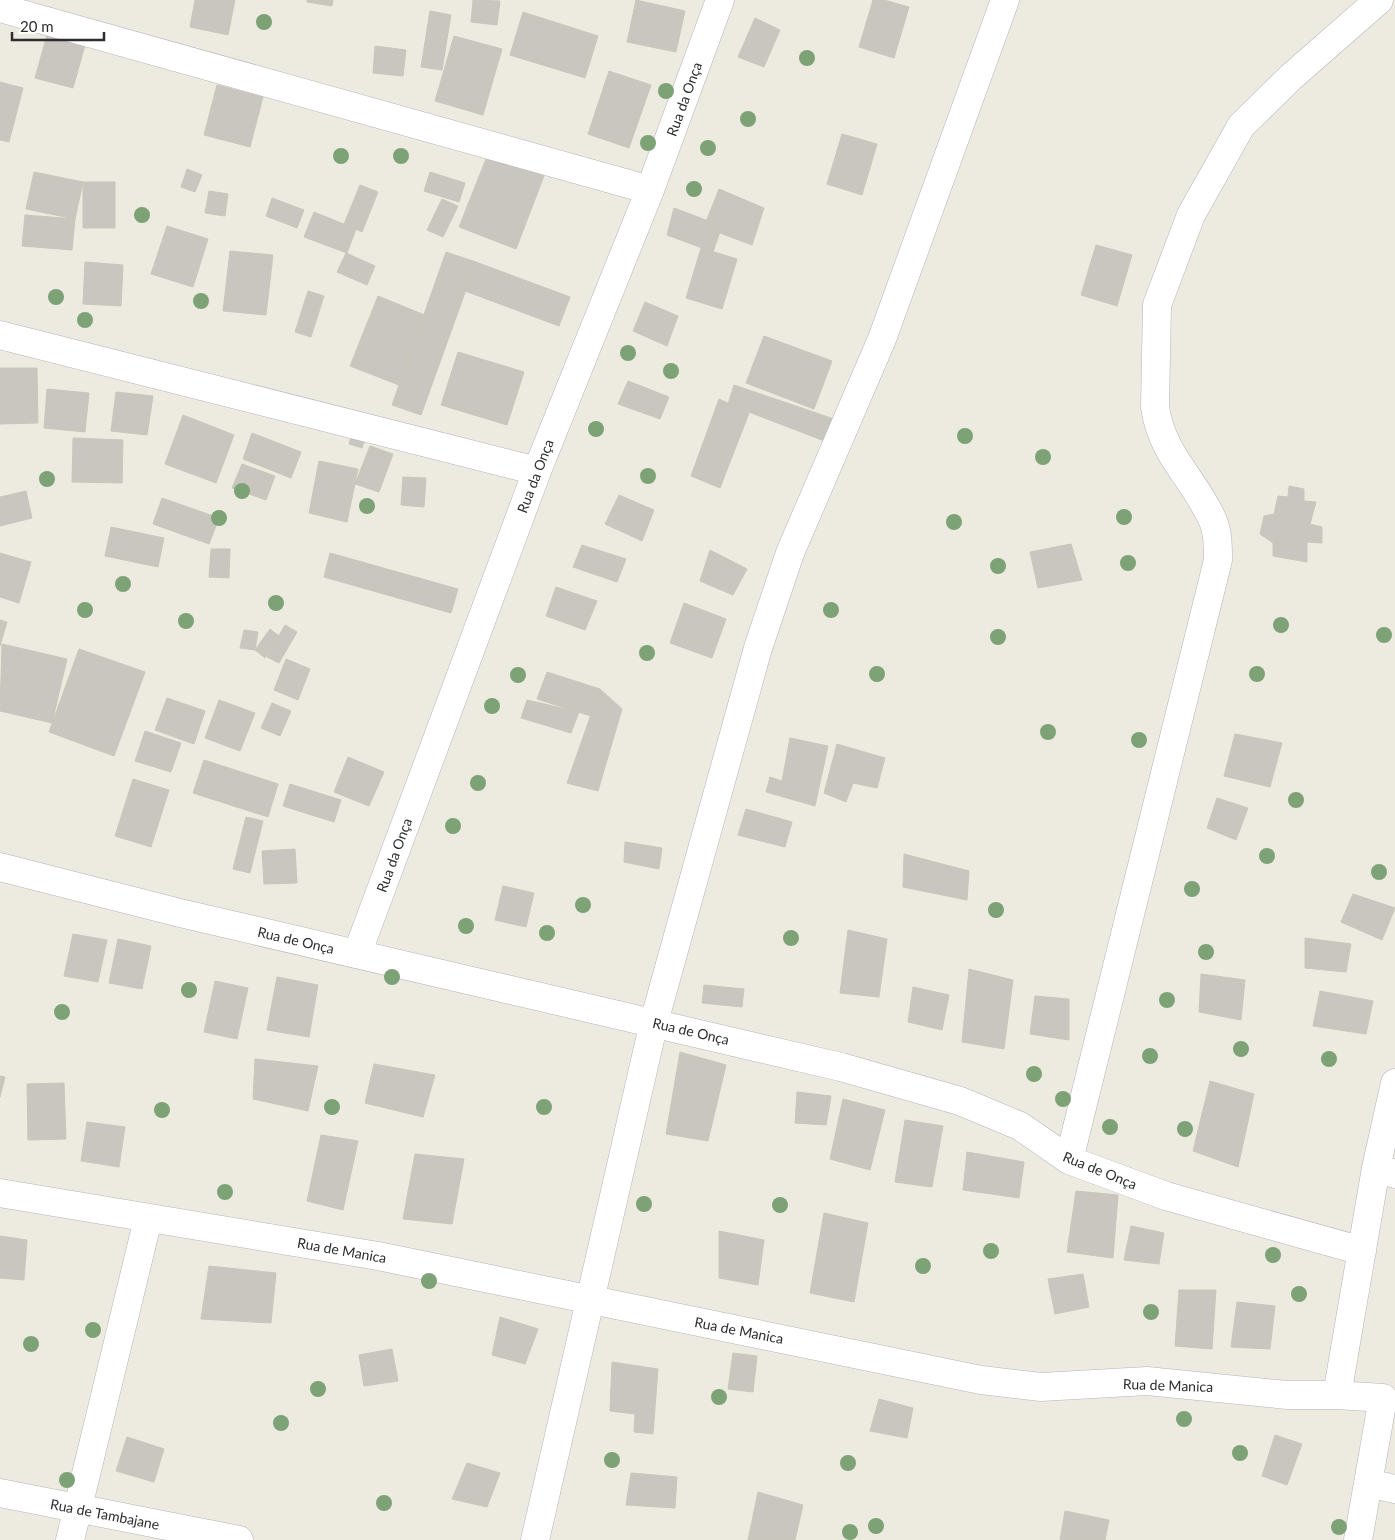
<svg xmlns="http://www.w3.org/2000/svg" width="1395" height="1540" font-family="Lato,sans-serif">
	<rect width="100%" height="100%" fill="#edeae0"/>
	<path fill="#c9c6bf" stroke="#c9c6ba" d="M195 0H235L228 35 190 27Z
		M307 0H333L332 6 307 2Z
		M473 0 500 1 497 25 471 22Z
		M636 0 685 11 676 52 627 42Z
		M873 0H884L909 7 894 58 859 47Z
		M430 11 451 15 442 70 421 67Z
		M523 12 598 36 585 78 510 55Z
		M755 18 780 30 764 67 738 57Z
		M47 35 85 45 73 88 35 78Z
		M454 36 502 49 483 115 435 101Z
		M375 46 406 50 403 76 373 73Z
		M609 71 651 85 629 148 588 134Z
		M0 82 23 88 9 142 0 140Z
		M217 85 263 97 250 147 204 135Z
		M842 134 877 144 862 195 827 184Z
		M488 154 544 176 516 249 459 227Z
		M187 169 202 175 195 192 181 187Z
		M34 172 83 182 75 219 26 209Z
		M430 172 465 183 459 202 424 191Z
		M83 182H115V228H83Z
		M360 185 378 192 362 232 344 224Z
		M719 189 764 208 752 245 704 227Z
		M209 191 228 194 225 216 205 213Z
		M272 198 304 210 297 228 266 216Z
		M442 199 458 206 443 237 427 230Z
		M674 208 722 226 713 252 667 235Z
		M314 212 356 229 347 253 304 237Z
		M25 215 75 219 72 250 22 246Z
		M167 226 208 239 193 287 151 274Z
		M1096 245 1132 255 1117 306 1081 295Z
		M701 248 737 259 722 309 686 298Z
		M230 251 273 255 266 315 223 311Z
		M446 252 476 262 421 415 392 405Z
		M346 253 375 266 367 285 337 272Z
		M85 262 123 265 121 306 83 304Z
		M476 262 570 297 559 326 465 291Z
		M308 291 324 296 311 337 295 332Z
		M378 296 427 316 399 385 350 366Z
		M645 302 678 316 667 346 633 331Z
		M764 336 832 361 814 409 746 383Z
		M458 352 524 372 507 425 441 405Z
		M0 368H37L38 423 0 424Z
		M628 381 669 397 660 419 618 404Z
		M734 385 834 419 827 442 728 404Z
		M47 389 89 393 85 432 44 428Z
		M116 392 153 396 147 435 111 431Z
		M719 399 749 413 720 488 691 476Z
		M183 415 234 435 216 483 165 464Z
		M354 427 368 431 362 448 349 444Z
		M252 433 301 452 291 478 243 459Z
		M73 438 123 440 122 483 72 482Z
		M370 446 393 454 379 492 355 484Z
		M319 461 358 469 347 522 309 513Z
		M242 464 275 476 266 500 232 488Z
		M403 477 426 478 424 507 401 505Z
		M1289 486 1304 489V501L1316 502 1310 524 1322 527V543L1307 542V562L1273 556V543L1260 534 1264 516 1274 514 1278 496 1288 497Z
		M26 491 32 518 0 526V497Z
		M619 495 654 510 642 541 605 524Z
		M162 498 219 518 209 544 153 524Z
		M111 527 164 538 158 567 105 556Z
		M1071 544 1082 580 1038 588 1030 552Z
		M582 545 626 559 617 582 573 567Z
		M211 549H230L229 578 209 577Z
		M710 550 747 569 733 595 700 581Z
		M0 553 31 562 19 603 0 597Z
		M330 553 458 589 451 613 324 577Z
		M556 587 597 601 585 630 546 616Z
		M684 603 726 619 712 658 670 643Z
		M0 620 7 622 0 646Z
		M285 625 297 632 279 663 267 657Z
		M270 629 279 636 265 658 255 650Z
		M244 630 258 632 255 650 240 648Z
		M2 644 67 659 52 723 0 711Z
		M79 649 145 672 114 756 49 732Z
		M286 659 310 669 298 700 274 690Z
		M547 672 600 689 591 716 537 699Z
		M600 689 622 709 598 791 567 783Z
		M167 698 205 711 194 744 155 730Z
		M219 700 255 713 240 751 205 738Z
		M527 700 579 712 571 733 521 718Z
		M272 703 291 711 280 736 261 728Z
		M145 731 181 743 171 772 135 761Z
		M1235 734 1282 743 1270 787 1224 776Z
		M790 738 828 746 815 806 766 792 770 777 782 781Z
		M837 744 885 758 877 788 853 783 846 802 824 793Z
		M348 757 384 772 369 806 334 792Z
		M204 760 278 784 268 817 193 793Z
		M133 779 169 790 151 847 115 836Z
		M290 784 341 800 334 822 283 806Z
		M1217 798 1248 808 1236 840 1207 828Z
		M746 809 792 822 785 847 738 835Z
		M246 817 263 821 250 873 233 869Z
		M625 842 662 848 659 869 624 862Z
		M295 849 297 883 264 884 262 851Z
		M904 854 969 871 967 900 903 887Z
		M503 886 534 893 526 927 495 920Z
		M1353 894 1395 908 1382 940 1341 922Z
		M848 930 887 939 879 997 840 993Z
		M73 934 107 940 98 982 64 976Z
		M1305 938 1351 944 1346 972 1305 968Z
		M118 939 151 946 142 989 109 983Z
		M969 969 1013 980 1004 1049 962 1042Z
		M1201 974 1245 980 1241 1020 1199 1012Z
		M277 977 318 985 309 1037 267 1030Z
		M215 981 248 988 237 1039 204 1032Z
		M704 985 744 989 742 1007 702 1003Z
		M913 987 949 995 942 1030 908 1022Z
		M1320 991 1373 1001 1366 1034 1313 1026Z
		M1035 996 1069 999V1040L1030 1034Z
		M680 1052 726 1065 708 1141 666 1134Z
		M255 1059 318 1066 308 1111 253 1099Z
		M374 1064 435 1075 423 1117 365 1103Z
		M0 1076 5 1077 0 1097Z
		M1210 1081 1254 1094 1238 1167 1193 1151Z
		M64 1083 66 1139 28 1140 27 1084Z
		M797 1092 831 1096 826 1125 795 1123Z
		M843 1099 885 1110 870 1170 830 1159Z
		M905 1120 943 1126 932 1187 895 1182Z
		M87 1122 125 1127 119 1167 81 1161Z
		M321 1135 358 1141 343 1210 307 1201Z
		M967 1152 1024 1162 1019 1198 963 1190Z
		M415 1154 464 1159 452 1224 403 1219Z
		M1076 1191 1118 1195 1113 1258 1067 1252Z
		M824 1213 868 1223 854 1302 810 1293Z
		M1131 1226 1164 1233 1159 1264 1124 1260Z
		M719 1231 764 1240 758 1285 719 1278Z
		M0 1236 27 1240 24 1280 0 1278Z
		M209 1266 276 1273 271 1323 201 1319Z
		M1083 1274 1089 1307 1055 1314 1048 1279Z
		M1179 1290H1216L1212 1349 1175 1346Z
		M1237 1302 1275 1306 1270 1349 1231 1347Z
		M500 1317 538 1329 525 1364 492 1355Z
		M392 1349 398 1381 364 1386 359 1355Z
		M733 1353 757 1356 753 1392 728 1389Z
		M612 1362 658 1369 653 1434 634 1432 635 1414 610 1411Z
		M879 1399 913 1408 907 1438 870 1431Z
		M1275 1435 1302 1444 1287 1485 1262 1476Z
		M127 1437 164 1449 154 1482 116 1471Z
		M467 1463 500 1473 487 1507 452 1499Z
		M631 1473 677 1477 675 1508 626 1505Z
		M758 1492 803 1505 795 1540H748Z
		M1065 1511 1109 1520 1105 1540H1060Z"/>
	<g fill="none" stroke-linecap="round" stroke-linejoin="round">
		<g stroke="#b3b4bf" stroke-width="29">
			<path id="street" d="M0 8 650 190
				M0 335 537 471
				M0 867 180 913 841 1067 960 1101 1020 1126 1069 1160 1166 1196 1362 1251
				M357 954 537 471 650 190 720 0
				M1395 1083 1376 1168 1395 1174
				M1069 1160 1218 560C1218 547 1218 532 1213 521 1195 479 1162 456 1155 407L1157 305 1191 215 1241 126 1291 77 1379 0
				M0 1193 378 1256 981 1380 1041 1387 1147 1381 1287 1395H1337L1376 1168
				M1337 1395 1383 1398 1358 1540
				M1368 1483 1395 1489
				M0 1493 239 1540
				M70 1540 148 1219
				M535 1540 654 1022 758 648 790 553 882 339 1005 0"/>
		</g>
		<use href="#street" stroke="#fff" stroke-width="28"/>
	</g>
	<g fill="#7da276">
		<circle cx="264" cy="22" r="8"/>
		<circle cx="807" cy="58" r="8"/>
		<circle cx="666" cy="91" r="8"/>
		<circle cx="748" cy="119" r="8"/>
		<circle cx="648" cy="143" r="8"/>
		<circle cx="708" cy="148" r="8"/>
		<circle cx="341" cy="156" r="8"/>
		<circle cx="401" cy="156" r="8"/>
		<circle cx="694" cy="189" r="8"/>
		<circle cx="142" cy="215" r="8"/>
		<circle cx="56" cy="297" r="8"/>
		<circle cx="201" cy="301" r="8"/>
		<circle cx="85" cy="320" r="8"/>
		<circle cx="628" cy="353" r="8"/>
		<circle cx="671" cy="371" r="8"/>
		<circle cx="596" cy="429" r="8"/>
		<circle cx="965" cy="436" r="8"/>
		<circle cx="1043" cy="457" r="8"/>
		<circle cx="648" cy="476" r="8"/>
		<circle cx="47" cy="479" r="8"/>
		<circle cx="242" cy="491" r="8"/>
		<circle cx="367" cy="506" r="8"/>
		<circle cx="1124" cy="517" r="8"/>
		<circle cx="219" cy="518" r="8"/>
		<circle cx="954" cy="522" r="8"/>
		<circle cx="1128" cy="563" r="8"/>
		<circle cx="998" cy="566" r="8"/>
		<circle cx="123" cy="584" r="8"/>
		<circle cx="276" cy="603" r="8"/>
		<circle cx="85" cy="610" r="8"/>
		<circle cx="831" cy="610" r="8"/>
		<circle cx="186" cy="621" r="8"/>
		<circle cx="1281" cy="625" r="8"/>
		<circle cx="1384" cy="635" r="8"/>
		<circle cx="998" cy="637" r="8"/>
		<circle cx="647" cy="653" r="8"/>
		<circle cx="877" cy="674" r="8"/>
		<circle cx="1257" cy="674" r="8"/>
		<circle cx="518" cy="675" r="8"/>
		<circle cx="492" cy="706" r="8"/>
		<circle cx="1048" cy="732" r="8"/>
		<circle cx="1139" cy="740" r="8"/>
		<circle cx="478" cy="783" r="8"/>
		<circle cx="1296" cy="800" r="8"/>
		<circle cx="453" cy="826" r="8"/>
		<circle cx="1267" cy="856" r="8"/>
		<circle cx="1379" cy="872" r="8"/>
		<circle cx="1192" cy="889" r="8"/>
		<circle cx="583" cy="905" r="8"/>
		<circle cx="996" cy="910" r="8"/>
		<circle cx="466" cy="926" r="8"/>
		<circle cx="547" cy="933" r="8"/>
		<circle cx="791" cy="938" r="8"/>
		<circle cx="1206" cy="952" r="8"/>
		<circle cx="392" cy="977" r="8"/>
		<circle cx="189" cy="990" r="8"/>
		<circle cx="1167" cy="1000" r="8"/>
		<circle cx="62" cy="1012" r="8"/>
		<circle cx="1241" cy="1049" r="8"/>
		<circle cx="1150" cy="1056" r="8"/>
		<circle cx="1329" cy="1059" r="8"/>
		<circle cx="1034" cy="1074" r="8"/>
		<circle cx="1063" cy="1099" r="8"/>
		<circle cx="332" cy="1107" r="8"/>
		<circle cx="544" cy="1107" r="8"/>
		<circle cx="162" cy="1110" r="8"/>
		<circle cx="1110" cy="1127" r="8"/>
		<circle cx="1185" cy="1129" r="8"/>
		<circle cx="225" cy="1192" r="8"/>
		<circle cx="644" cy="1204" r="8"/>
		<circle cx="780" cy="1205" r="8"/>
		<circle cx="991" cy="1251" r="8"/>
		<circle cx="1273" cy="1255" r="8"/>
		<circle cx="923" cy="1266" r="8"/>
		<circle cx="429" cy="1281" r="8"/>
		<circle cx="1299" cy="1294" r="8"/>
		<circle cx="1151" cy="1312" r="8"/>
		<circle cx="93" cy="1330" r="8"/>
		<circle cx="31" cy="1344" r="8"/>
		<circle cx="318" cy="1389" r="8"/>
		<circle cx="719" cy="1397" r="8"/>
		<circle cx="1184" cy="1419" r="8"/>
		<circle cx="281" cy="1423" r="8"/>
		<circle cx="1240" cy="1453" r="8"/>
		<circle cx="612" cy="1460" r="8"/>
		<circle cx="848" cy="1463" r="8"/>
		<circle cx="67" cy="1480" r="8"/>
		<circle cx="384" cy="1503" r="8"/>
		<circle cx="876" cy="1526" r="8"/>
		<circle cx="1339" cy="1527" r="8"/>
		<circle cx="850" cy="1532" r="8"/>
	</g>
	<g text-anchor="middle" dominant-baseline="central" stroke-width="4" stroke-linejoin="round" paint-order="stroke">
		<g font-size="14" fill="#2d2d2d" stroke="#fff">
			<text transform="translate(684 99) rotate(-70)">Rua da Onça</text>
			<text transform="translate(535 476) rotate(-69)">Rua da Onça</text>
			<text transform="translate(394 855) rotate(-70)">Rua da Onça</text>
			<text transform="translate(296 940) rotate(13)">Rua de Onça</text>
			<text transform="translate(691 1031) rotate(13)">Rua de Onça</text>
			<text transform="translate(1100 1170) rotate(22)">Rua de Onça</text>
			<text transform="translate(342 1250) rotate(10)">Rua de Manica</text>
			<text transform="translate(739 1330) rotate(11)">Rua de Manica</text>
			<text transform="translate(1168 1385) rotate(2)">Rua de Manica</text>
			<text transform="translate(105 1514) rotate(11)">Rua de Tambajane</text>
		</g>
	</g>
	<path d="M12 32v8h92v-8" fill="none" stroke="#2d2d2d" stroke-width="2.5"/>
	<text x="20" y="32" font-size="15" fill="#2d2d2d" stroke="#ffffff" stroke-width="4" paint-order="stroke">20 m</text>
</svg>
